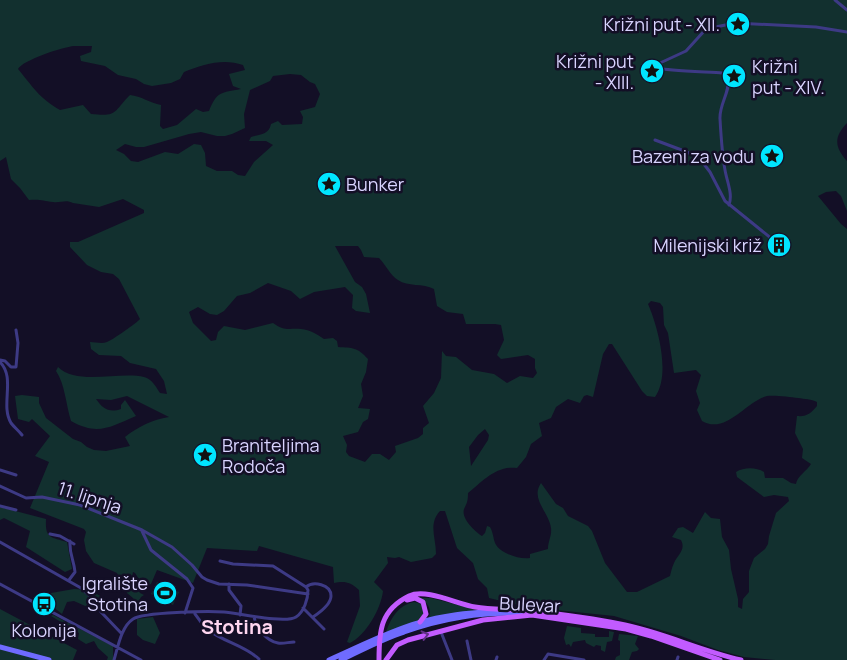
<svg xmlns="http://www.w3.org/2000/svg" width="847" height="660" font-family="Manrope,sans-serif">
	<rect width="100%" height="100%" fill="#130f26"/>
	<path fill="#12302f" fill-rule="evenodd" d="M0 0H847V123C834 137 834 146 847 161V211L841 196 836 191 826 192 818 196 841 224 847 229V660H775L744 657 718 650 681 636 614 616 527 607 489 598 487 588 478 579 473 563 457 548 445 511H440C428 524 436 538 436 554L432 558 411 562 399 557 395 558 387 557 388 563 374 582 383 591C381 609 366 635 350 643L347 642 360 606 359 590C350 582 345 581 334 583L333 567 259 546 257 551 207 548 193 583 157 570 151 584 144 587 135 573 133 572 131 581 140 593 144 595 141 597 136 607 134 606 133 598 127 593 117 573 94 563 86 551 84 540 86 532 84 529 30 508 49 462 35 456 50 436 32 419 29 422 18 419 15 396 22 395 39 397V403L46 418 73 439 81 442 87 447 94 450 106 451 130 446 125 437C139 426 152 420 169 417L127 396 111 400 96 399C103 409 109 413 121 409V405L125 400 136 416C110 427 98 436 71 421 66 405 65 384 56 371L58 367C77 386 120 371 144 377 152 379 156 387 160 393L167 394 164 381 156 369 130 363 121 356 99 355 91 349 90 342C95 342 102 344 107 342 111 341 138 322 140 319L119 279 113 274 101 272 87 265 70 247V242H78L144 213V210L123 199 99 207 73 203C66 199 61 203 53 202 43 201 41 199 29 200L20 188 11 179 6 157 0 161ZM74 46H92L91 52 80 56 81 61 105 66 118 75 136 79 144 84 152 86 171 83 180 79 184 72C203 64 224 58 243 65L245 70 229 74 233 86 241 89C221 93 217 91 209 111L203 112 196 109 177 125 163 129 160 126 161 105C150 103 141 96 130 95 113 112 118 117 91 114L83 105 60 110C39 98 33 87 18 69 23 60 63 47 74 46ZM290 74 301 75 310 82 315 84 320 94 315 107 300 111 303 117 302 124 282 125 278 121 271 124C269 135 260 134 251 137L249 141H266L273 145 254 162 245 176 238 175 232 171H217L206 166 205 153 201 145 194 144 178 154 165 152 138 162 131 161 124 154 116 150 125 144 136 147H144L189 134 201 132 217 136H225L232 134 245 128 244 114 250 90 270 81 273 76ZM335 246H358L361 250 364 257 379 258C386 265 390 275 398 280 408 287 423 283 434 289L437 306 447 312 463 314 466 324H495L501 325 504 340 497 355 501 359 528 355 535 359V368L537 373 533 378 520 376 507 383 494 374 472 370 456 357 446 356 442 351 441 378 434 393 423 406 429 423 423 428V434L418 438 395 446 396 452 389 460 380 454H372L365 462 349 456 346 452 347 445 343 436 358 432 363 422 368 419 370 409 358 408 363 396 361 384 366 372 368 359C357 347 353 348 338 347L337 341 333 338 324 339C317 334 310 330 301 329 288 328 286 332 273 323L245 330 224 326 218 332 216 340 211 341 193 323 189 312 198 307 210 314 217 315 224 311 237 296 250 293 268 283 291 291 300 299 314 292 345 287 353 295 352 308 356 311 370 313 366 294 362 287 355 282ZM651 301 660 303 663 307 664 325 668 333 674 373 696 370 701 375 696 391 700 403 697 410 702 421C726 435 746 401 767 396 775 395 790 397 798 398 805 399 811 399 817 402V406C811 413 807 417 797 416L795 433 803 449 802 458 811 464C807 471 797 476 796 484L791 483 783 478H765L764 472C756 467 744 467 736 472L737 477 764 497 774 495 788 497 789 501 776 513 769 536 768 544 765 549 754 558 749 571V592L743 599 742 609 738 607V599L731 569 729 550 722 537 720 519 711 518 705 512 693 533 683 527 678 528 672 537 681 540C686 550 678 554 674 563 672 567 671 572 670 576L637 592H627L605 563 592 531 588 526 568 516 563 508 556 504 541 483C530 499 549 512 551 528 552 536 548 541 548 549L530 554V558C520 560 499 553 495 543 493 537 493 532 490 527L487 526 485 533 482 536C475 531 461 519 464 509 467 503 468 501 468 493 482 482 496 465 517 468L526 457 531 444 542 436 539 423 551 418 556 407 568 399 580 403 584 396 587 395 593 397 603 354 609 344H612L642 391 647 396 655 397C671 375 658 327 648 304ZM485 429 489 435 488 440 471 466 469 447 478 435Z
		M0 507 46 519C45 538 50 537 67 542L72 569 65 572 26 547 30 531 4 518 0 520Z
		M157 582 179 592 173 605 151 594Z
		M74 589 90 590 102 597 92 609 74 601 67 602 62 614 47 602 51 593Z
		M420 598H431L477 610 428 619C433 610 428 603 420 598Z
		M414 602 422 604 424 614 419 621 386 632C391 617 399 605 414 602Z
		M0 609 77 650 73 660H0Z
		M53 615 113 646V660H107L108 657 98 648 94 641 86 644 78 639 79 633 51 616Z
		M153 617 160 633 155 644 143 640 137 635V619Z
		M567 626 581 628V633L595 634V637H609V631L614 632 612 641 607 642 605 652 601 650V646L596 645 594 647 586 643 585 640 573 642 571 647 569 644 566 645 564 638Z
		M619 634 638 636 635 644 639 649 637 651 632 652 629 660H615L616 657 620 655V641L618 640Z"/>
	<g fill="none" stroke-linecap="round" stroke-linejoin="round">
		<path stroke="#3d3a85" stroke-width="3" d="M835 0 847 10
			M655 140 687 152 700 159 710 172 725 201 777 243
			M729 205C733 194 727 182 725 170 722 154 721 136 720 119 719 104 731 91 728 77L722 73C712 72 664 71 660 68V63L686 51 706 29 735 23 816 27 847 32
			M0 360 5 361 11 367H16L18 343 16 330
			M0 362C16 378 0 405 11 423 14 427 19 431 22 435
			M0 470 16 475
			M0 486 26 498 42 497 80 505 142 530 172 547 192 565 202 577 207 580 219 584 247 585 308 594
			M0 506 16 510
			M142 531 151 550 187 579 193 588 185 613
			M50 534 60 536 74 544
			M0 542 81 588 92 598 101 612 122 634
			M69 580 75 572C74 560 69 554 70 541
			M0 584 141 660
			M229 584V590L241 606 240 615
			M306 587C313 581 331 584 331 596 331 605 319 613 313 617
			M303 608 324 629
			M195 614C199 619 202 625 207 629 223 642 244 645 259 659
			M254 617C256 627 266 641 278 643 283 644 289 642 294 642
			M441 632 452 660
			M467 641 471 660
			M114 660C118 647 121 627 133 619 143 612 209 611 224 612 238 613 285 624 296 617 304 612 308 599 308 590L306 587 273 566 233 564 220 561
			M496 660 497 657
			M544 660 548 654 584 660
			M677 660 678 657"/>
		<path stroke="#6f6bff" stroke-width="5" d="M0 647 49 660
			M329 660C359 647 387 632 418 623 443 615 469 613 495 611
			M341 660C362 650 382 639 404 632 440 619 483 611 522 614"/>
		<path stroke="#c25bff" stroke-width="5" d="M407 600 415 598 423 602 426 614 420 622
			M379 660C379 632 380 610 409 596 426 588 457 604 475 607 492 610 510 609 527 611 560 614 593 618 625 625 664 633 701 651 741 660
			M386 660 397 645 408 640 483 620 532 615 626 629 651 636 720 660"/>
	</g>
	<defs><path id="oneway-chevron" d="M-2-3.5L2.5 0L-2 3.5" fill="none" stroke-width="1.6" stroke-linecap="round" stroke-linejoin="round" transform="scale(1.25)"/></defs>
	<use stroke="#623188" href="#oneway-chevron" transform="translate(425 635) rotate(-14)"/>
	<defs>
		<g id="sight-disc" transform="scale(1.25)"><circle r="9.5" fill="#00e5ff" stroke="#130f26"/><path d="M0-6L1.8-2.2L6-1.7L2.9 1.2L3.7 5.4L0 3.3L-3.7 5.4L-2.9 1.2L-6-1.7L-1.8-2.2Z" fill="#111"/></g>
		<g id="building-disc" transform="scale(1.25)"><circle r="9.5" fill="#00e5ff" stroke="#130f26"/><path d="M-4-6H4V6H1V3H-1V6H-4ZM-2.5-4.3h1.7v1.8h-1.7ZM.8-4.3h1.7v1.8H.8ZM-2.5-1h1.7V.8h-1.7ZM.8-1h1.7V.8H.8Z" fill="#111"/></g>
		<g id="stadium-disc" transform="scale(1.25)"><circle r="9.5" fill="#00e5ff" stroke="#130f26"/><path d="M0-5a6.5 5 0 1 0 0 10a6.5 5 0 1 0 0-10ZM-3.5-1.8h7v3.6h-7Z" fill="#111"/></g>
		<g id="bus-disc" transform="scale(1.25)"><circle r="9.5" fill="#00e5ff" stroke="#130f26"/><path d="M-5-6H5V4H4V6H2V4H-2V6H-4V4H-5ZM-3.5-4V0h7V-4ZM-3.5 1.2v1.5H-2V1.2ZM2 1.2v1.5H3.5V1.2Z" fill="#111"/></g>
	</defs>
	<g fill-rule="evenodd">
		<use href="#sight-disc" x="738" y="24"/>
		<use href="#sight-disc" x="652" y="71"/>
		<use href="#sight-disc" x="734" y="76"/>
		<use href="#sight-disc" x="772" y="156"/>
		<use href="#sight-disc" x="329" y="184"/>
		<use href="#building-disc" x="779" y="245"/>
		<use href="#sight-disc" x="205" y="455"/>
		<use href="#stadium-disc" x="165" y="593"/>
		<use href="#bus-disc" x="44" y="604"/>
	</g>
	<g text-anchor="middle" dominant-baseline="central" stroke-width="5" stroke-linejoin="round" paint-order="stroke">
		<g font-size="18" fill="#d9d4ff" stroke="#130f26" text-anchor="end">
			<text x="720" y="24">Križni put - XII.</text>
			<text x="634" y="61">Križni put<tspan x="634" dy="21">- XIII.</tspan></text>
			<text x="752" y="66" text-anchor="start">Križni<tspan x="752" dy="21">put - XIV.</tspan></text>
			<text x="754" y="156">Bazeni za vodu</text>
			<text x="346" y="184" text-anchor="start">Bunker</text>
			<text x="762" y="245">Milenijski križ</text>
			<text x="222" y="445" text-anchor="start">Braniteljima<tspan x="222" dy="21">Rodoča</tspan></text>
			<text x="148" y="583">Igralište<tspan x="148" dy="21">Stotina</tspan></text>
			<text x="44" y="630" text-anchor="middle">Kolonija</text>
		</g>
		<g font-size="18" fill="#d9d4ff" stroke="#130f26">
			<text transform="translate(90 497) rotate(18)">11. lipnja</text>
			<text transform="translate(530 604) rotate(3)">Bulevar</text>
		</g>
		<g font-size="20" font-weight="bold" fill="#ffd6f0" stroke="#130f26">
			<text x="237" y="626">Stotina</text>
		</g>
	</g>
</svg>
